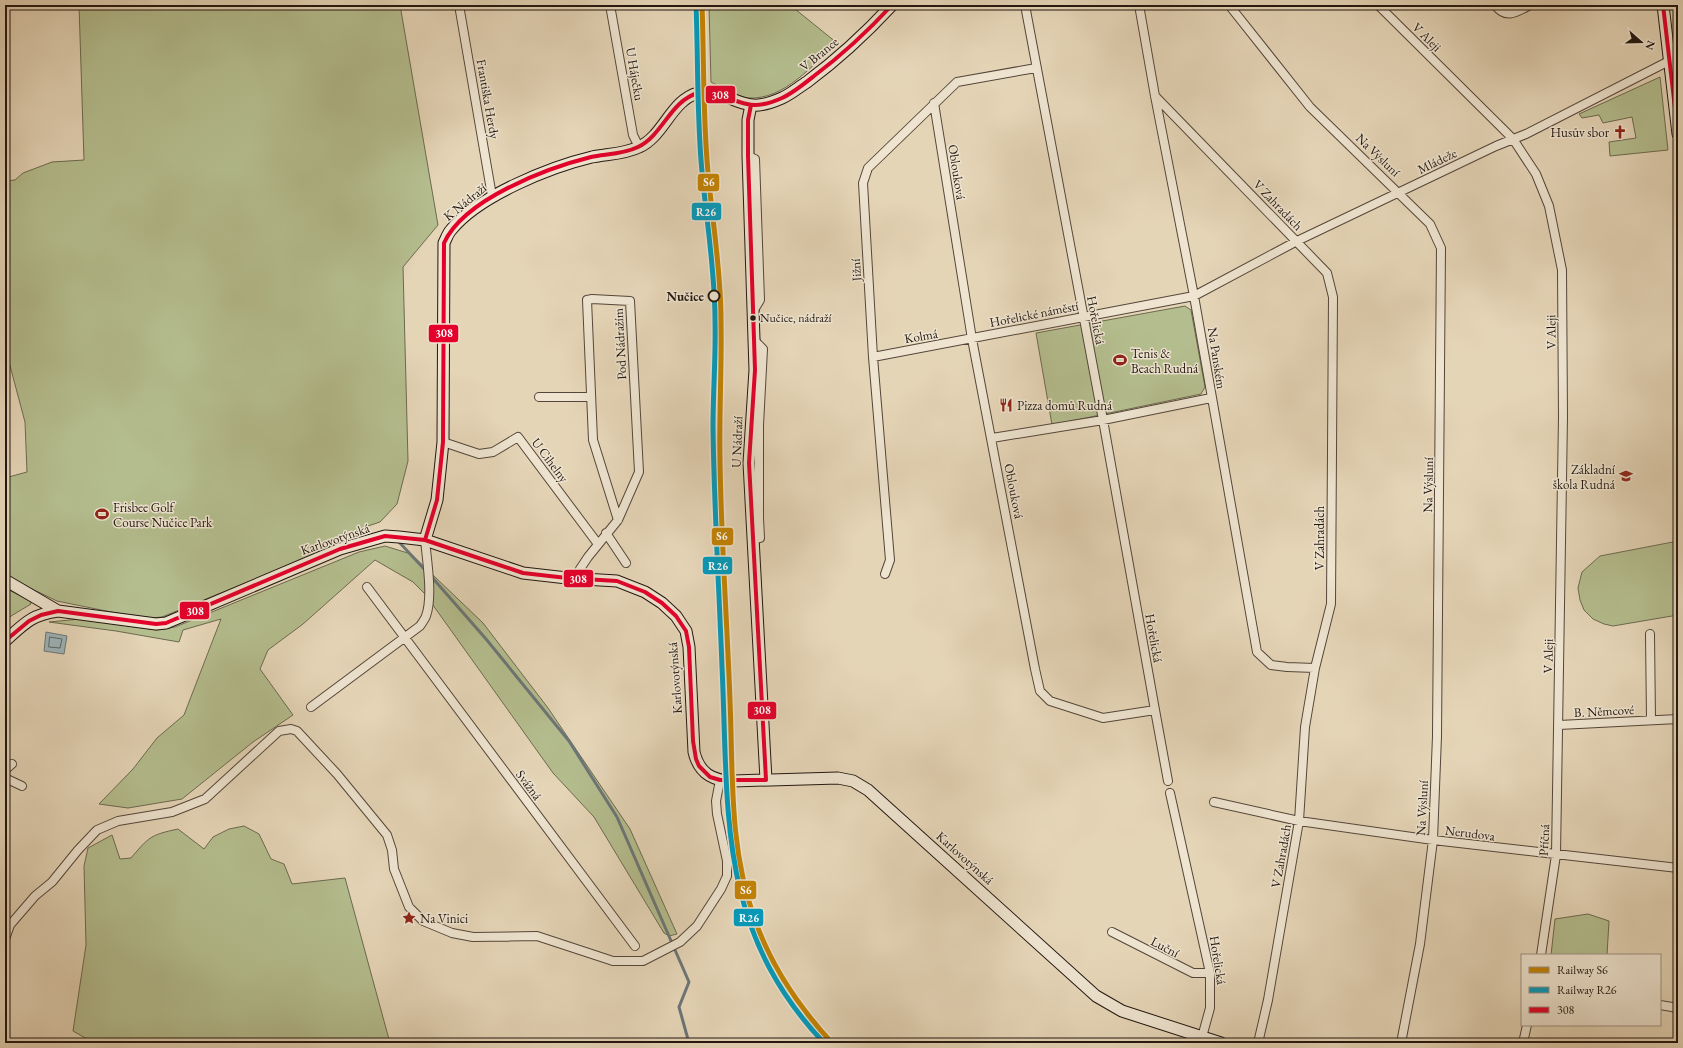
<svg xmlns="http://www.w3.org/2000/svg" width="1683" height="1048" font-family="'EB Garamond',serif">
	<rect width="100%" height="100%" fill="#e5d5b7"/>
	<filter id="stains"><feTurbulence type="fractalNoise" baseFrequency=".005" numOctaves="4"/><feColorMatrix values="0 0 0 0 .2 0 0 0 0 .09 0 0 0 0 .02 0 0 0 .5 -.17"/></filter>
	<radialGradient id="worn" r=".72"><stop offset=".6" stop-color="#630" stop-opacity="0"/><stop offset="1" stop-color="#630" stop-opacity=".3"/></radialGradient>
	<path fill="#b4bd8e" stroke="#6c6a4f" d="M79 5H400L438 225 403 267 408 461 397 504 380 522 356 530 358 537 162 617 150 618 111 612 57 601 5 576V478L27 472 25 422 5 347V181L15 180 23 173 52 162 84 160Z
		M709 5H790L837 43C812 65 785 100 748 98 740 97 720 87 711 82Z
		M1660 77 1668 150 1610 156 1609 142 1636 138 1632 117 1603 123 1599 115 1582 118 1579 114Z
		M1185 306 1191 310 1205 387 1201 394 1052 425 1036 333Z
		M1678 541V615L1613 626 1604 624 1593 619 1584 610 1580 600 1578 588 1582 572 1600 556Z
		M385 546 411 554 483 623 548 708 630 829 677 934 669 936 664 933 594 817 553 773 425 594 413 582 375 560 303 624 268 650 260 669 293 715 253 742 182 799 128 808 99 804 133 769 157 738 184 715 221 619 183 630 179 642 116 631 49 622 80 619 157 630 175 627 359 552Z
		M5 588 30 601 31 604 11 616 5 623Z
		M244 826 259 834 271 859 284 864 292 884 345 878 390 1043H94L73 1031 86 945 84 866 88 848 112 835 120 859 131 858C149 837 150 835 178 829L204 849 213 837 229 829Z
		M1588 914 1609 921 1607 955H1551L1555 919Z"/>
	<path fill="#9cb5bb" stroke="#6c7677" d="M46 632 67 636 64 654 44 651Z"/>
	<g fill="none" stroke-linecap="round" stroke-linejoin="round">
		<path stroke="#606666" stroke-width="1" d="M50 637 62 639 60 648 49 647Z"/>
		<path stroke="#6c7677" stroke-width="3" d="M399 542 426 571
			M430 575 486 639 569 741 617 817 689 982 679 1007 689 1043"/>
		<g stroke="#54463a" stroke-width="10">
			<path id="street" d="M459 5 492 196
				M610 5 633 135 639 147
				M1025 5 1103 420 1155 710
				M1139 5 1155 96 1194 296 1257 652 1271 665 1287 667 1315 668
				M1229 5 1310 107 1430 224 1441 248 1437 736 1433 840 1420 944 1401 1043
				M1378 5 1500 126 1513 139 1536 174 1549 206 1562 270 1563 417 1556 855 1541 955
				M1495 5C1506 20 1517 12 1530 5
				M1155 96 1327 273 1333 297 1331 604 1315 668 1305 727 1299 821 1268 1000 1258 1043
				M934 103 972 339 1035 669 1040 691 1050 701 1103 718 1155 710 1168 781
				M748 156 755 159 760 300 754 310
				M873 357 1194 296 1297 241 1496 146 1526 134 1669 61
				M539 397H591
				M992 438 1103 420 1211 398
				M443 442 479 454 493 452 518 437 598 544
				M606 533 626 563
				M753 540 760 538 759 518V425L763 349 755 341
				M885 574 890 560 873 357 863 183 868 168 957 82 1036 68
				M579 579 580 569 588 557 618 520 639 472 630 301 592 299 587 300 593 440 618 520
				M367 587 635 946
				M1650 634 1651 720
				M311 707 420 626C422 623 425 619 426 616 433 597 427 561 425 540
				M1559 725 1678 719
				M5 770 12 764
				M5 778 22 786
				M1170 793 1210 973V1008L1202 1037
				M1214 802 1299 821 1433 840 1678 868
				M1112 932 1193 973H1210
				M5 939 10 925 35 896 52 882 78 850 97 830 118 821 172 812 205 799 279 731 291 729 297 731 337 774 387 835 392 850 394 869 409 907 423 921 452 933 473 937 537 936 613 961H643L680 942 697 926 721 889 727 876V861L717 814 716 801 720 780
				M1660 1005 1678 1008
				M1523 1043 1527 1025"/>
		</g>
		<g stroke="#231710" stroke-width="13">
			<path id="secondary" d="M1663 5 1678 134
				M751 105 748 120V156L755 370 749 463 766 780
				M425 540 437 500 443 442 444 243C446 239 448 233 451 230 478 196 550 167 592 157 607 154 625 154 639 147 664 136 671 100 698 93 719 87 733 104 753 105 762 106 773 102 782 98 791 94 799 87 807 82 838 59 866 33 892 5
				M5 580 58 611
				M5 641C25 623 31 615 58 611L156 624 166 623 340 549 385 536 399 537 425 540 523 573 567 578 617 581 645 592 662 603 676 616 686 631 689 647 694 752C699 773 712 781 733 781L838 778 853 781 868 790 1096 996 1122 1011 1221 1043"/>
		</g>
		<use href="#street" stroke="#eee4d0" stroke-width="8"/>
		<use href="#secondary" stroke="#eee4d0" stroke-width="11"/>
		<g stroke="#eee4d0" stroke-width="7">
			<path id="bus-1" d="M1663 5 1678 134
				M425 540 437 500 443 442 444 243C464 199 547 168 591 157 607 154 624 154 638 147 663 135 670 101 698 93 715 88 730 101 747 104 759 107 771 103 782 98 793 93 804 84 814 76 842 55 868 31 892 5
				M5 641 29 621 41 615 58 611 156 624 166 623 340 549 385 536 425 540 523 573 567 578 617 581 645 592 662 603 676 616 686 631 689 647 693 741 696 759 699 766 710 777 720 780H766L749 463 755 370 748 156V120L751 105"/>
		</g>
		<use href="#bus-1" stroke="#e4002b" stroke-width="4"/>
		<g stroke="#eee4d0" stroke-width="8">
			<path id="rail-1" d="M702 5C704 57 703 109 707 160 711 214 721 266 721 320 722 366 719 413 720 459 721 539 727 619 730 700 733 773 729 847 754 917 770 965 798 1006 832 1043"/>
		</g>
		<g stroke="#eee4d0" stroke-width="8">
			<path id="rail-2" d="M696 5C698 57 697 109 701 160 705 213 715 266 715 320 716 355 713 391 713 427 714 507 719 587 722 667 729 812 716 928 824 1043"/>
		</g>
		<use href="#rail-1" stroke="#c28204" stroke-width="5"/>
		<use href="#rail-2" stroke="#049abb" stroke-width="5"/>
	</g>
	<defs>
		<g id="church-bare" transform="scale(1.08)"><path d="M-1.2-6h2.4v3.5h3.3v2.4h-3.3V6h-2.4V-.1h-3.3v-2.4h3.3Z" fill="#8f2418" stroke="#eee4d0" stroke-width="2.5" paint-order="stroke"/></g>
		<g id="stadium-bare" transform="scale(1.08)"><path d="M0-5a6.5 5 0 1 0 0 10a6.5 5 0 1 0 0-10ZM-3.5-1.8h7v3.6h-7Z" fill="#8f2418" stroke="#eee4d0" stroke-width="2.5" paint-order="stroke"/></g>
		<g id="restaurant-bare" transform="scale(1.08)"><path d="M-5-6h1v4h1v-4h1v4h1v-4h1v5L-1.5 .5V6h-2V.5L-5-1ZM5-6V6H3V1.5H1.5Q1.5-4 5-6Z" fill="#8f2418" stroke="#eee4d0" stroke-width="2.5" paint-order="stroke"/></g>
		<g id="school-bare" transform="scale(1.08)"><path d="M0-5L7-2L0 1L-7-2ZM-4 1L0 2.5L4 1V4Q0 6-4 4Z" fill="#8f2418" stroke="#eee4d0" stroke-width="2.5" paint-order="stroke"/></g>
		<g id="sight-bare" transform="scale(1.08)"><path d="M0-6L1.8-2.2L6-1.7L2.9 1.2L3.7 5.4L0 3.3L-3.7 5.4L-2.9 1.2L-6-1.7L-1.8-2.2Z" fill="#8f2418" stroke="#eee4d0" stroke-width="2.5" paint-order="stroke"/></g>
	</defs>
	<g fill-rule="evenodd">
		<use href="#church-bare" x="1620" y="132"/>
		<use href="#stadium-bare" x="1120" y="360"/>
		<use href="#restaurant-bare" x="1006" y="405"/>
		<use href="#school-bare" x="1626" y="476"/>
		<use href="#stadium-bare" x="102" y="514"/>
		<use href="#sight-bare" x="409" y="918"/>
	</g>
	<circle fill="#eee4d0" stroke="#231710" stroke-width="2" cx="714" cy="296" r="5.5"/>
	<circle fill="#231710" stroke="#eee4d0" stroke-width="1.5" cx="753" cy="318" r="3.5"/>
	<g text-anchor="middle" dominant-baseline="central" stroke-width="3" stroke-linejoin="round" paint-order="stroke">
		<g font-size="12" fill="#231710" stroke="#eee4d0" text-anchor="start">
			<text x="760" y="318">Nučice, nádraží</text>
		</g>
		<g font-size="13" fill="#231710" stroke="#eee4d0">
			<text transform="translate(1427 37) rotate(45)">V Aleji</text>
			<text transform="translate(819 54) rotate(-39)">V Brance</text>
			<text transform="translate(635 74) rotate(80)">U Háječku</text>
			<text transform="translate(488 99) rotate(80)">Františka Herdy</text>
			<text transform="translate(1378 155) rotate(44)">Na Výsluní</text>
			<text transform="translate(1437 161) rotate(-26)">Mládeže</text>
			<text transform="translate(957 172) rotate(81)">Oblouková</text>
			<text transform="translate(465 202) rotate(-39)">K Nádraží</text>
			<text transform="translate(1278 205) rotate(46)">V Zahradách</text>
			<text transform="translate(856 270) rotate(-94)">Jižní</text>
			<text transform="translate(1034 314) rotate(-11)">Hořelické náměstí</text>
			<text transform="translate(1096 320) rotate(79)">Hořelická</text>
			<text transform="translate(1551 332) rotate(-91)">V Aleji</text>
			<text transform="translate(921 336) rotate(-10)">Kolmá</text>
			<text transform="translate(620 344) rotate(-93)">Pod Nádražím</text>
			<text transform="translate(1217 358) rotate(81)">Na Panském</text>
			<text transform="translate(737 442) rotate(-88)">U Nádraží</text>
			<text transform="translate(550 460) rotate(53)">U Cihelny</text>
			<text transform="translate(1428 485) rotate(-89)">Na Výsluní</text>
			<text transform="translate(1014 491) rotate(79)">Oblouková</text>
			<text transform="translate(1319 538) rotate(-90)">V Zahradách</text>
			<text transform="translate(335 539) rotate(-19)">Karlovotýnská</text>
			<text transform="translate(1154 638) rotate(80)">Hořelická</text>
			<text transform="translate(1548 656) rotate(-89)">V Aleji</text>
			<text transform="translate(675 678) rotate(-94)">Karlovotýnská</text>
			<text transform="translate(1604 711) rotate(-3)">B. Němcové</text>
			<text transform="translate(529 785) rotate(53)">Svážná</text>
			<text transform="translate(1422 808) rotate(-87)">Na Výsluní</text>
			<text transform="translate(1470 833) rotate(7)">Nerudova</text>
			<text transform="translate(1544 840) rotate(-87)">Příčná</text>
			<text transform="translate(1281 856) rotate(-80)">V Zahradách</text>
			<text transform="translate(965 858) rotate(42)">Karlovotýnská</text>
			<text transform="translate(1165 947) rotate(28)">Luční</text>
			<text transform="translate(1218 960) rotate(81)">Hořelická</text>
		</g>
		<g font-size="13" fill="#231710" stroke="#eee4d0" text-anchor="start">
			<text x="1609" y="132" text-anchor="end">Husův sbor</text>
			<text x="1131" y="353">Tenis &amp;<tspan x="1131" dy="15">Beach Rudná</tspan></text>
			<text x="1017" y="405">Pizza domů Rudná</text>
			<text x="1615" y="469" text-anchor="end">Základní<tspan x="1615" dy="15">škola Rudná</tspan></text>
			<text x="113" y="507">Frisbee Golf<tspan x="113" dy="15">Course Nučice Park</tspan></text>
			<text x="420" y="918">Na Vinici</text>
		</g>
		<g font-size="13" font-weight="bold" fill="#231710" stroke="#eee4d0" text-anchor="end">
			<text x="704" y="296">Nučice</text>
		</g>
	</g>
	<g stroke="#eee4d0" stroke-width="1.5">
		<rect x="705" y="85" width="31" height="19" rx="4" fill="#e4002b"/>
		<rect x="697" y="173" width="23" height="19" rx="4" fill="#c28204"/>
		<rect x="691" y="202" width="31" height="19" rx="4" fill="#049abb"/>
		<rect x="428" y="324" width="31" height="19" rx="4" fill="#e4002b"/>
		<rect x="711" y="527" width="23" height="19" rx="4" fill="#c28204"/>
		<rect x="702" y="556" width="31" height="19" rx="4" fill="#049abb"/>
		<rect x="563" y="569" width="31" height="19" rx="4" fill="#e4002b"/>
		<rect x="179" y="601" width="31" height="19" rx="4" fill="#e4002b"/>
		<rect x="747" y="701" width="30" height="19" rx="4" fill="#e4002b"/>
		<rect x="734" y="880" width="23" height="20" rx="4" fill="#c28204"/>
		<rect x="733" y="908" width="31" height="19" rx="4" fill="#049abb"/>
	</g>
	<g font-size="11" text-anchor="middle" font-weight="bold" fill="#fff">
		<text x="720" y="99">308</text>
		<text x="709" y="186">S6</text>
		<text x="706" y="216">R26</text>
		<text x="444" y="337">308</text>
		<text x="722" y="540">S6</text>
		<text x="718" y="570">R26</text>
		<text x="578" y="583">308</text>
		<text x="195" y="615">308</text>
		<text x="762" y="714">308</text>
		<text x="746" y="894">S6</text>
		<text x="749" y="922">R26</text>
	</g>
	<rect width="1683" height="1048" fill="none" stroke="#e5d5b7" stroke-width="20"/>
	<rect x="6" y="6" width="1671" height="1036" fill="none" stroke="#231710" stroke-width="2"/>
	<rect x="10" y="10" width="1663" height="1028" fill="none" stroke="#231710"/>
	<rect x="1521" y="954" width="140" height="72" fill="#eee4d0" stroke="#9d9283"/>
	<rect x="1529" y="967" width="20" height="6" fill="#c28204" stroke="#9d9283"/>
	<text x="1557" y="974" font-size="12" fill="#231710">Railway S6</text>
	<rect x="1529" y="987" width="20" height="6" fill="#049abb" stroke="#9d9283"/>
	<text x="1557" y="994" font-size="12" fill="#231710">Railway R26</text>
	<rect x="1529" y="1007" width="20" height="6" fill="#e4002b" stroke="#9d9283"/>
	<text x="1557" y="1014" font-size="12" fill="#231710">308</text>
	<g transform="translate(1641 42) rotate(110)" stroke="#eee4d0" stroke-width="3" paint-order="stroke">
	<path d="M0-3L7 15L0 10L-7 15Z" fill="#231710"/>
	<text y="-6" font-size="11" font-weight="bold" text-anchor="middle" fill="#231710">N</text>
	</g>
	<rect width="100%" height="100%" filter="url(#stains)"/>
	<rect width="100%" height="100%" fill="url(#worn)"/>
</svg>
